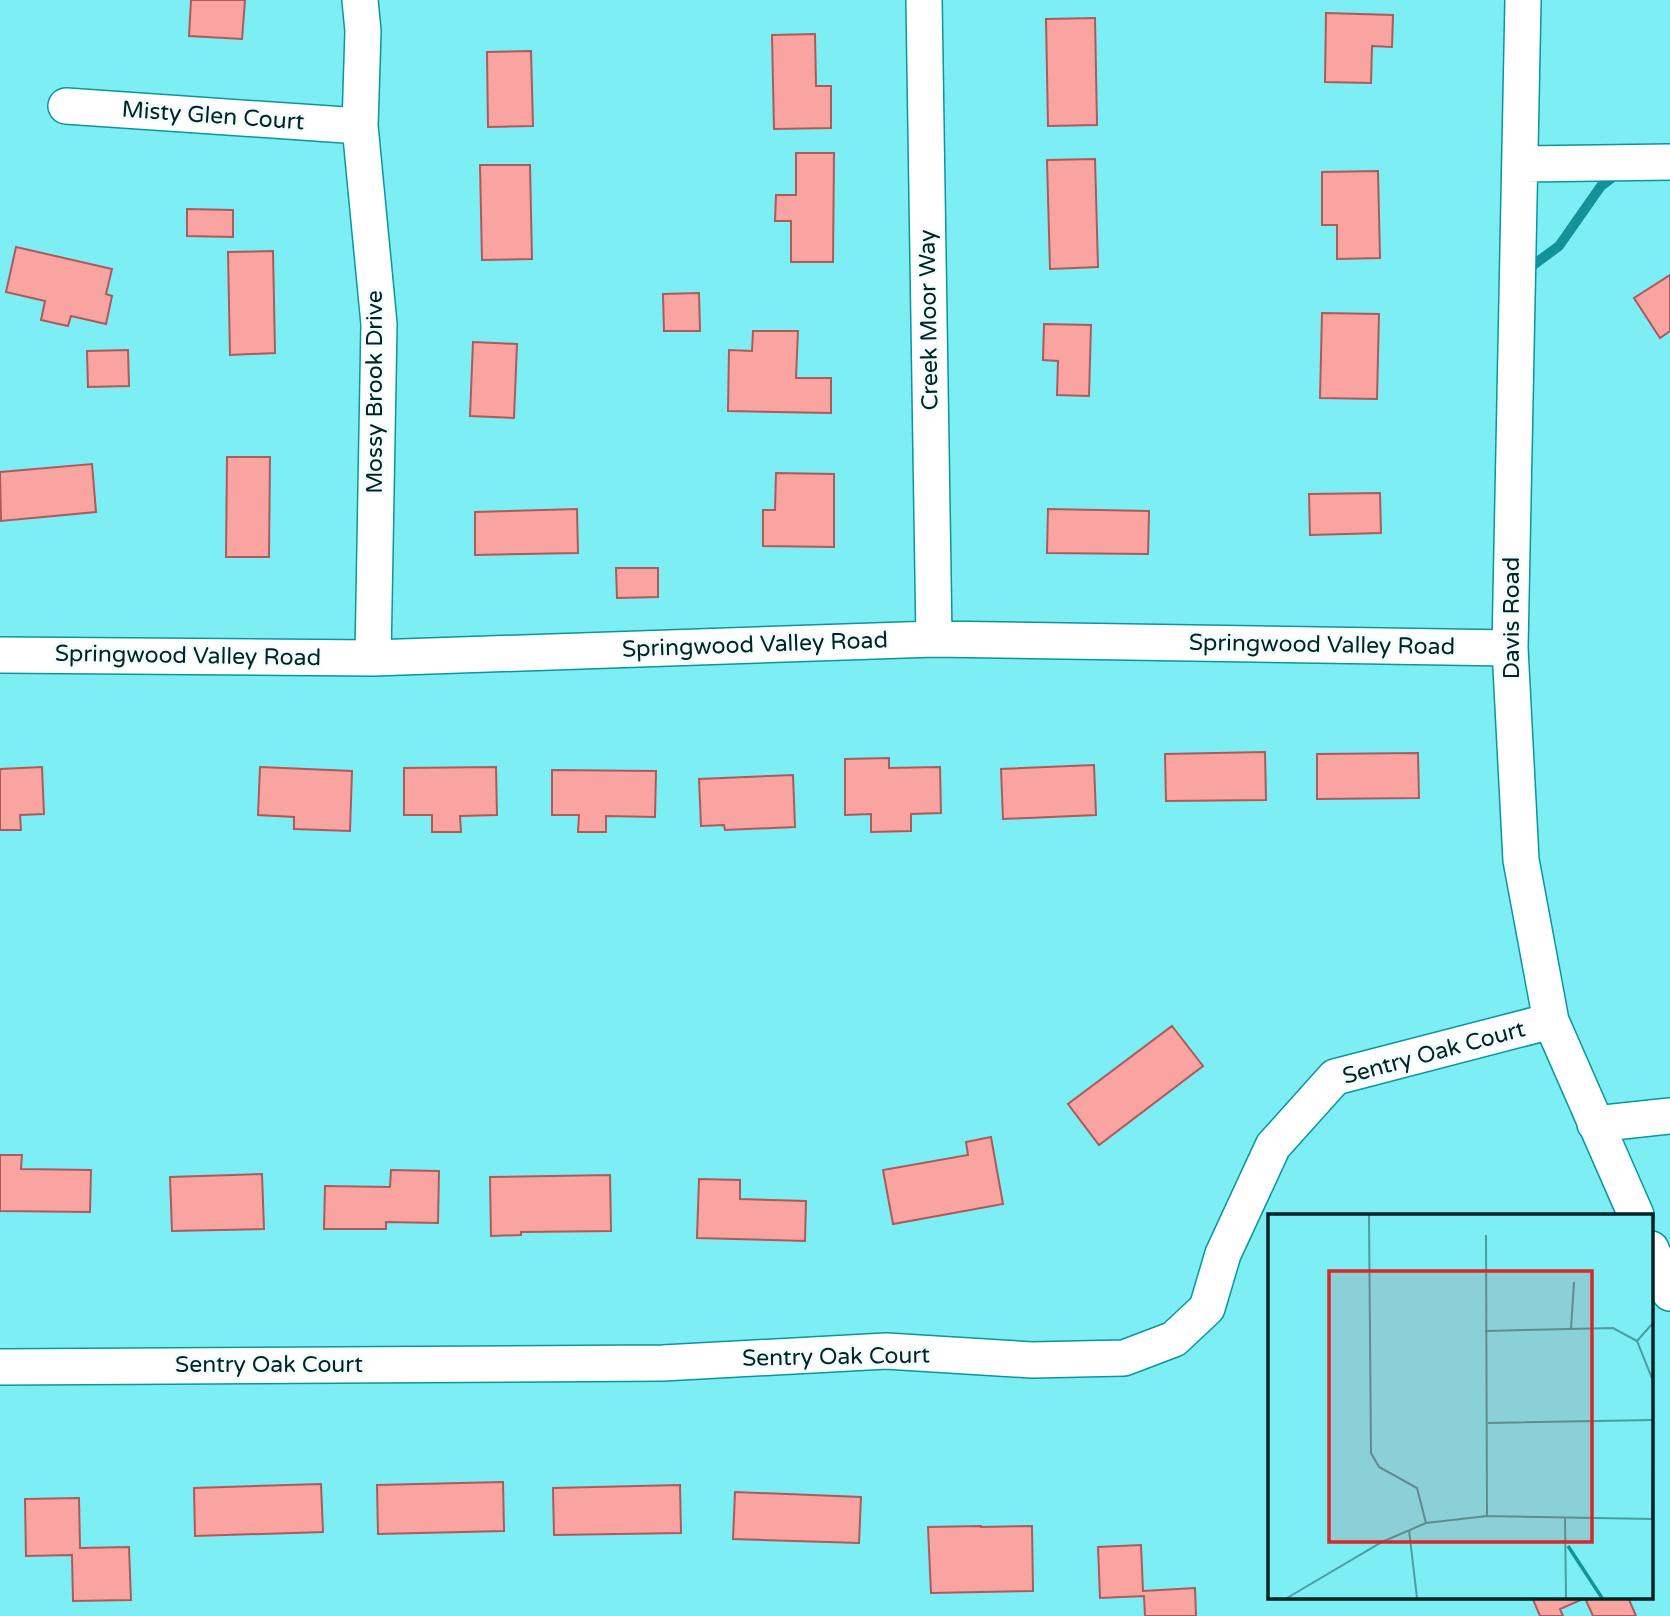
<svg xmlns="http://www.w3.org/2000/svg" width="1670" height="1616" font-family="'Varela Round',sans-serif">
	<rect width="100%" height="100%" fill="#7eeef5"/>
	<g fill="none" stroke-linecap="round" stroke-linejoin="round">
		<path stroke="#12939a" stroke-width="10" d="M1525 271 1559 246 1601 186 1617 174"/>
	</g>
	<path fill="#faa4a2" stroke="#aa5b5b" stroke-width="2" d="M191 0H245L242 39 189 36Z
		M1326 13 1393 15 1392 47 1372 46 1371 83 1325 82Z
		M1095 18 1097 125 1048 126 1046 19Z
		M815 34 816 86H831V128L774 129 772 35Z
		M531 51 533 126 488 127 487 52Z
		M796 153H834L833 262H791V221H775L776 195H796Z
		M1095 159 1098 267 1050 269 1047 160Z
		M480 165H530L532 259 482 260Z
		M1378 171 1380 258 1337 259V225H1322V172Z
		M187 209 233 210V237L187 236Z
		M16 247 112 269 106 294 112 296 106 324 71 316 68 326 41 320 45 301 6 292Z
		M273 251 275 353 230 355 228 252Z
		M1670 275V331L1660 338 1634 298Z
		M699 293 700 331H664L663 294Z
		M1322 313 1379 314 1377 399 1320 398Z
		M1044 324 1091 325 1089 396 1057 395 1058 361 1043 360Z
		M753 331H798L796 378H831V413L728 411 729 350 752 351Z
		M473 342 517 344 514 418 470 416Z
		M128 350 129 386 88 387 87 351Z
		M227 457H270L269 557H226Z
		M92 464 96 512 1 521 0 472Z
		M776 473 834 474V547L763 546V510H775Z
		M1380 493 1381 533 1310 535 1309 494Z
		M577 509 578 553 475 555V512Z
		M1048 509 1149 511 1148 554 1047 553Z
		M616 568H658V597L617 598Z
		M1265 752 1266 800 1166 801 1165 754Z
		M1418 753 1419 798 1317 799V754Z
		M889 758V768L940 767 941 813 911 814V831L871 832V814L845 815V759Z
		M1094 765 1096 815 1003 819 1001 769Z
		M42 767 44 814 20 815 21 830H0V769Z
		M260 767 352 771 350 831 294 829V817L258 815Z
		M496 767 497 815 460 816 461 832H432V815H404V768Z
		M552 770 656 771 655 817 606 816V832H578L579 815H552Z
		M793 775 795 827 725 830 724 825 701 826 699 779Z
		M1172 1026 1203 1066 1099 1145 1068 1104Z
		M991 1137 1003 1204 893 1224 883 1170 968 1155 966 1142Z
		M0 1155H22L21 1169 91 1170 90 1212 0 1211Z
		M391 1170 439 1171 438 1223 386 1222V1229H324L325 1186 390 1187Z
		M262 1174 264 1229 172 1231 170 1177Z
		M610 1175 611 1231 521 1232V1235L491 1236 490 1177Z
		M699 1179 740 1180V1199L806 1201 805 1241 697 1238Z
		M503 1482 504 1531 378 1534 377 1485Z
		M321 1484 323 1532 195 1536 194 1488Z
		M680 1485 681 1533 554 1535 553 1488Z
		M735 1492 861 1497 859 1543 733 1539Z
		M79 1498 80 1548 129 1547 131 1600 73 1601 72 1555 26 1556 25 1499Z
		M981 1526V1527L1032 1526 1033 1591 931 1593 928 1527Z
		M1141 1545 1143 1591 1195 1588 1196 1616H1145L1144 1596 1100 1598 1098 1547Z
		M1532 1597H1628L1636 1616H1593L1585 1598 1560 1609 1563 1616H1540Z"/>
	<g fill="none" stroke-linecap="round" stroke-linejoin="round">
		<g stroke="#09969d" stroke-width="38">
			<path id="minor" d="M360 0 363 31 360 126 379 324 373 658
				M924 0 934 639
				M1523 0 1510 648 1521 860 1551 1021 1636 1215
				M66 106 360 126
				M1520 164 1670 162
				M0 655 373 658 934 639 1510 648
				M1595 1124 1670 1116
				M1651 1249 1670 1293
				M0 1367 663 1363 886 1351 1032 1360 1124 1358 1174 1339 1207 1308 1223 1254 1273 1146 1335 1077 1551 1021"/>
		</g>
		<use href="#minor" stroke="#fff" stroke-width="35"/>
	</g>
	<g text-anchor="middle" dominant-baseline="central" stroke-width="5" stroke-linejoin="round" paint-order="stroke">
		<g font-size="23" fill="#002325" stroke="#f3fcfd">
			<text transform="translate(213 116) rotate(4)">Misty Glen Court</text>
			<text transform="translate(929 320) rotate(-91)">Creek Moor Way</text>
			<text transform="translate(375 392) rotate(-90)">Mossy Brook Drive</text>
			<text transform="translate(1512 618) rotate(-90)">Davis Road</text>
			<text transform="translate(755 645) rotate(-2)">Springwood Valley Road</text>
			<text transform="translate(1322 645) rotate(1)">Springwood Valley Road</text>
			<text transform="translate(188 656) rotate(1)">Springwood Valley Road</text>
			<text transform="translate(1434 1053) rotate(-15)">Sentry Oak Court</text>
			<text transform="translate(836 1357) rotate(-1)">Sentry Oak Court</text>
			<text x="269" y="1365">Sentry Oak Court</text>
		</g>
	</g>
	<g transform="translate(1268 1214)">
		<rect width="385" height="385" fill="#7eeef5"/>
		<path fill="none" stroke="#12939a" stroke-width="3.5" d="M300 332 334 384"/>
		<path fill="none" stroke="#4c9da2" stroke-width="2" d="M101 1 103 239 111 253 149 274 158 309M218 21 219 302M303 115 306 68M217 117 345 114 369 127 385 167V196M369 127 385 109M220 209 385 206M297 304 298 384M384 305 385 224M141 316 149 384M19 384 114 328 158 309 219 302 385 305"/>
		<path fill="#d62828" fill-opacity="0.15" stroke="#d62828" stroke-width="3.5" d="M61 57H324V328H61Z"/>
		<rect width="385" height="385" fill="none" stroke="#002325" stroke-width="3.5"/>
	</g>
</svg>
